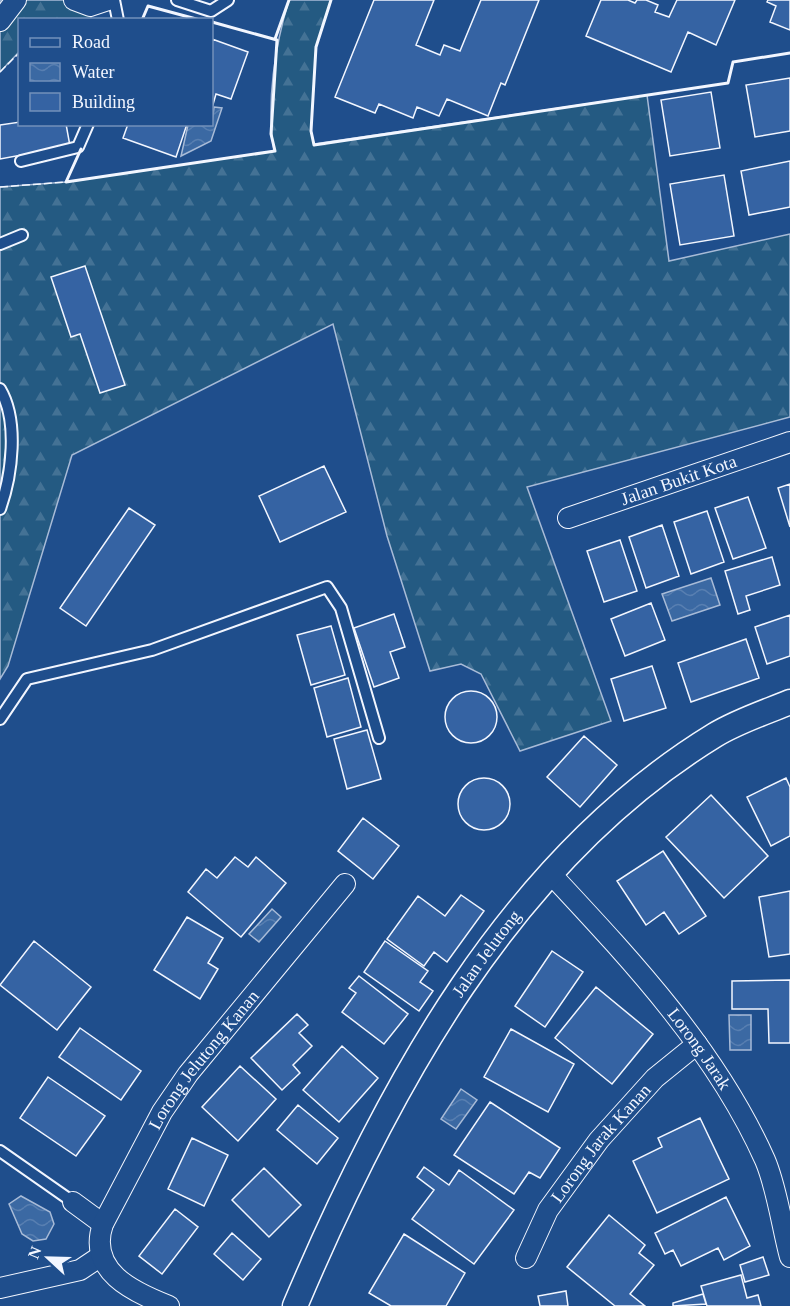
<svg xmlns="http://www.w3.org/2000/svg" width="790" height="1306" font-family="'Times New Roman',serif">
	<defs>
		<pattern id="forest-firs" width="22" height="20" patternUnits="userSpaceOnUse" patternTransform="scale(1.5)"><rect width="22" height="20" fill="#245a82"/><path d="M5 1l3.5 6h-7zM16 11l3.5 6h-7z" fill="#447295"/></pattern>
		<pattern id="water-waves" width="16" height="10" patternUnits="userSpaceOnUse" patternTransform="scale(1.5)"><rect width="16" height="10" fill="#3b69a3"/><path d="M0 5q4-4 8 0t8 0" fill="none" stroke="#587fb1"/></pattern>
	</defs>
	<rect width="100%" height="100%" fill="#1f4e8c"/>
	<path fill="url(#forest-firs)" stroke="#a8bbd7" stroke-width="1.5" d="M0 0H90L91 19 20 20 19 52 0 72Z
		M289 0H331L316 47 311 131 314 144 647 95 669 261 790 234V417L527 487 611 721 520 751 481 674 461 664 430 671 387 536 333 324 72 455 8 666 0 679V187L66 182 274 151C266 103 275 45 289 0Z"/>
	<path fill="url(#water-waves)" stroke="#a8bbd7" stroke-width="1.5" d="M214 107 222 108 211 141 181 156 188 125 212 124Z
		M711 578 720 605 672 621 662 594Z
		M272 909 281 917 259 942 249 934Z
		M729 1015H751V1050H730Z
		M461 1089 477 1100 456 1129 441 1119Z
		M21 1196 50 1212 54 1224 46 1239 33 1241 22 1234 9 1204Z"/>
	<path fill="#3563a3" stroke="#f2f6ff" stroke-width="1.5" d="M374 0H434L416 45 440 55 444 45 460 51 481 0H539L505 85 501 83 488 116 447 99 439 116 417 107 413 118 379 104 375 113 335 97Z
		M601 0H628L635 3 637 0H646L658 5 655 12 669 17 677 0H735L716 45 688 32 671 72 586 36Z
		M768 0H790V30L770 22 776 6 767 2Z
		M212 39 248 52 231 99 216 94 212 108Z
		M790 78V131L755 137 746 85Z
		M711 92 720 148 670 156 661 100Z
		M20 122V124H66L70 146 0 159V125Z
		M128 124H187L176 157 123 138Z
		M790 161V207L749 215 741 171Z
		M724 175 734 236 680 245 670 184Z
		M85 266 125 385 100 393 80 334 71 337 51 277Z
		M324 466 346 512 280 542 259 496Z
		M790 484V527L778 488Z
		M748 497 766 548 733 559 715 508Z
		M129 508 155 525 86 626 60 608Z
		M707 511 724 562 691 574 674 522Z
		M662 525 679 576 646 588 629 537Z
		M620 540 637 591 604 602 587 551Z
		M772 557 780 585 746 596 750 610 738 614 725 571Z
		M651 603 665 640 625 656 611 619Z
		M394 614 405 647 390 652 399 678 374 687 354 628Z
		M790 615V656L767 664 755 627Z
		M331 626 345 675 311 685 297 635Z
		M746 639 759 678 691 702 678 663Z
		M652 666 666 708 624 721 611 679Z
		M348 678 361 727 327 737 314 688Z
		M445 717a26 26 0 1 1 52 0a26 26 0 1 1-52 0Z
		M367 730 381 779 347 789 334 739Z
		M584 736 617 765 580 807 547 777Z
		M786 778 790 787V836L771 846 747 797Z
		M458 804a26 26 0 1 1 52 0a26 26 0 1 1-52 0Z
		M711 795 768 856 724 898 666 837Z
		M363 818 399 846 373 879 338 851Z
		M663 851 706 916 679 934 664 912 646 925 617 881Z
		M235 857 248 867 256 857 286 883 241 937 188 892 206 869 217 878Z
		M790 891V954L769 957 759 897Z
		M461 895 484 911 447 962 434 952 424 966 387 939 418 896 445 916Z
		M187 917 223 938 208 963 218 969 200 999 154 970Z
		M34 941 91 987 57 1030 0 985Z
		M385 941 428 971 420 982 433 991 419 1011 364 972Z
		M552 951 583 972 545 1027 515 1006Z
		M359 976 408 1014 384 1044 342 1012 356 993 349 988Z
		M790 980V1043H769L768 1009H732V981Z
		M596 987 653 1034 612 1084 555 1038Z
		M297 1014 308 1025 299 1033 312 1046 293 1065 300 1073 282 1090 251 1058Z
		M80 1028 141 1071 121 1100 59 1057Z
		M511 1029 574 1064 548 1112 484 1077Z
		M342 1046 378 1078 339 1122 303 1090Z
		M240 1066 276 1099 238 1141 202 1107Z
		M48 1077 105 1116 76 1156 20 1118Z
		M490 1102 560 1148 540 1178 529 1172 514 1194 454 1155Z
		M298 1105 338 1138 317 1164 277 1130Z
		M700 1118 729 1179 657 1213 633 1161 662 1147 658 1138Z
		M192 1138 228 1155 204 1206 168 1189Z
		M424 1167 449 1185 459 1170 514 1210 474 1264 412 1219 434 1190 417 1177Z
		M264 1168 301 1205 269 1237 232 1200Z
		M726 1197 750 1246 724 1260 718 1248 681 1266 673 1250 665 1254 655 1233Z
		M175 1209 198 1227 162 1274 139 1256Z
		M609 1215 645 1245 639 1253 654 1265 630 1294 645 1306H615L567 1267Z
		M232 1233 261 1259 243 1280 214 1254Z
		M404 1234 465 1273 446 1306H391L369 1293Z
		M763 1257 769 1275 745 1282 740 1265Z
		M741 1275 747 1298 758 1295 761 1306H707L701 1286Z
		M566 1291 568 1306H540L538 1296Z
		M703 1294 706 1304 673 1306V1303Z"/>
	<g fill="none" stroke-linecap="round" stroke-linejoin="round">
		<g stroke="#f2f6ff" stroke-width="14">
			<path id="service" d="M114 0 118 20
				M177 0 211 11 228 0
				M21 161 78 147 88 124
				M0 244 22 235
				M0 389C19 421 12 475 0 509
				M0 719 27 679 152 650 327 587 341 608 379 738
				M0 1151 73 1202"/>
		</g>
		<g stroke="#f2f6ff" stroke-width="22">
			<g id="minor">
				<path d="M74 0 90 6 108 0"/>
				<path d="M0 21 16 0"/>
				<path id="s1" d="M568 518 790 442"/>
				<path id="s2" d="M550 873C631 960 716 1050 765 1160 777 1188 782 1227 790 1257"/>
				<path d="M73 1202 103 1224"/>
				<path id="s3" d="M526 1258 548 1210 599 1140 655 1078 697 1044"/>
				<path d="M0 1288 80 1270 101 1256"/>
				<path id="s4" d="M169 1306C133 1292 87 1271 103 1224L162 1112 188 1074 345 884"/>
			</g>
		</g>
		<g stroke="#f2f6ff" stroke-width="27">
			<g id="tertiary">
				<path id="s5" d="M295 1306C387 1089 509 861 715 735 738 721 766 712 790 702"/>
			</g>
		</g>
		<use href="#service" stroke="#1f4e8c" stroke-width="10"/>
		<use href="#minor" stroke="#1f4e8c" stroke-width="20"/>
		<use href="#tertiary" stroke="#1f4e8c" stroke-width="24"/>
		<path stroke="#f2f6ff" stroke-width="1.5" stroke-dasharray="8 3" stroke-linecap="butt" d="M0 72 20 52
			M0 187 66 182 81 149"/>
		<path stroke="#f2f6ff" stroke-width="3" d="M331 0 316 47 311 131 314 145 728 83 733 62 790 53
			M142 20 148 6 200 20
			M275 39 289 0
			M81 149 66 182 275 151 271 134 277 40 212 22"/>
	</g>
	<g text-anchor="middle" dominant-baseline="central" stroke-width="4.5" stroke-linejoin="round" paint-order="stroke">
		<g font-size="18" fill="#f2f6ff" stroke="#1f4e8c">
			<text stroke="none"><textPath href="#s1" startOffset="117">Jalan Bukit Kota</textPath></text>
			<text stroke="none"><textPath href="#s5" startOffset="402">Jalan Jelutong</textPath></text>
			<text stroke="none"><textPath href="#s2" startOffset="231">Lorong Jarak</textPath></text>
			<text stroke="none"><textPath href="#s4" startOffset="312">Lorong Jelutong Kanan</textPath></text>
			<text stroke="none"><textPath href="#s3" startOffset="138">Lorong Jarak Kanan</textPath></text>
		</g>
	</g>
	<rect x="18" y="18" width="195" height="108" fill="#1f4e8c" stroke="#7391ba" stroke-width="1.5"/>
	<rect x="30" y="38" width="30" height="9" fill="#1f4e8c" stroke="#7391ba" stroke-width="1.5"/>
	<text x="72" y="48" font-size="18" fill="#f2f6ff">Road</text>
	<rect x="30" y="63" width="30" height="18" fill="url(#water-waves)" stroke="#7391ba" stroke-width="1.5"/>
	<text x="72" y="78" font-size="18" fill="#f2f6ff">Water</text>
	<rect x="30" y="93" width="30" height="18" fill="#3563a3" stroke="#7391ba" stroke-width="1.5"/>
	<text x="72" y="108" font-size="18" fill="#f2f6ff">Building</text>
	<g transform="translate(48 1258) rotate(292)" stroke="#1f4e8c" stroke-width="4.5" paint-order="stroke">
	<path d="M0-4.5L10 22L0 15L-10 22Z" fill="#f2f6ff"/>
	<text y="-9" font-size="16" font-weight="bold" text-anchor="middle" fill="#f2f6ff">N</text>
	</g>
</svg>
